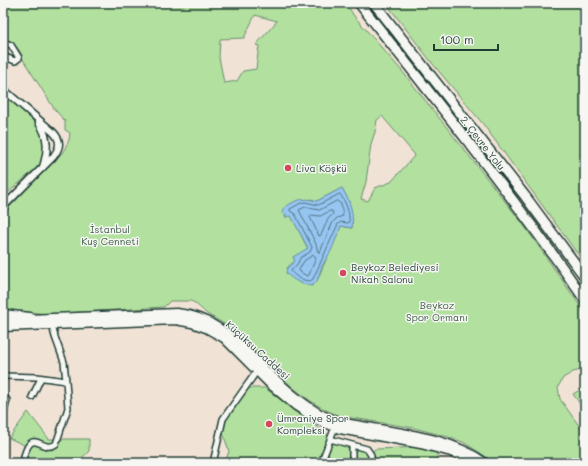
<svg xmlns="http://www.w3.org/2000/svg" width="588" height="466" font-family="Mali,sans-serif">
	<rect width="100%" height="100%" fill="#f1e2d6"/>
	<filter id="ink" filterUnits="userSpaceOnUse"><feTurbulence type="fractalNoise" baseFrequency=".025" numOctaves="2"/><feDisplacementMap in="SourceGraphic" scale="8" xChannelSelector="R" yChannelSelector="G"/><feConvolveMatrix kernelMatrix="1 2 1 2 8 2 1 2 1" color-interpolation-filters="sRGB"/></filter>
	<g filter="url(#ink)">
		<path fill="#b1e09f" stroke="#688e6a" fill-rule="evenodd" d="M3 3H346L354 16 402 71 523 224 576 300 585 314V372L581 370 573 372 563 378 558 387 560 399 585 434V463H493L485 456 463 442 445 436 414 428 340 416C306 404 280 376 255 351 248 344 241 338 234 331L226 325 207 314 195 303 191 301H170L164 307 49 314 5 310 3 309V214L63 152 69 140 70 133 65 130V121L55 110 22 58V55C17 46 13 42 3 39ZM255 15 277 21 256 45 259 46 256 69 243 71 237 81 224 83 219 57 220 39 244 38ZM382 116 415 155 391 182 375 188 368 201 361 199 366 182 371 144 375 132 377 120ZM342 188 349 201 352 228 341 226C334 245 324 262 317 281L287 268 295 261 293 257 308 249 291 215 285 217 286 214 311 199 317 201Z
			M386 3H585V264L483 124 432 63Z
			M3 94 18 105 39 127 45 149 40 165 3 197Z
			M248 388H265L331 437 368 447 372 452 375 449 426 447 437 450V463H225L229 451 222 430 229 414Z
			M583 388 585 391V411L573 394Z
			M28 412 49 439H89V451L77 463H19L24 445 9 438Z"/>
		<path fill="#96c5f1" stroke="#668fa5" d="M342 188C350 202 354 211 352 228L341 226 331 251 322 266 317 281 312 286C302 285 293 280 286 273L287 268 295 261 293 257 308 248 291 216 285 217 286 214 282 213 283 209C294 200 303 197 317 201Z"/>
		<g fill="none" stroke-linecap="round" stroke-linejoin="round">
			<path stroke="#4f7380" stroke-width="1" d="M340 194C345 201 350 212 349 222L347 223 341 222 338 224 313 279 310 281C303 281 294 276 291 271L298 263 300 258 310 252 312 247 295 214 290 211V209L301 203 305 202 318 205Z
				M337 201 341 204 343 216 337 218 333 222 320 252H318L316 244 299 210 305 207 319 210Z
				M330 211H332L333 214 328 219 321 235 319 236 310 217 311 215 320 216Z
				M314 255 316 258 309 275 307 276 300 272 299 270 304 261Z"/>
			<g stroke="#1f3d34" stroke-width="8">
				<path id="minor" d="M3 42 11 45 19 58 15 61 3 56
					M3 376 37 377 66 381 64 362 55 337 52 325
					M3 395 7 400 3 416
					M32 397 41 378
					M330 439 367 449 371 455V463
					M352 445V463
					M24 456C33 426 42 454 56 444L68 408 66 381
					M213 463 223 419 257 371
					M321 463 335 427"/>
			</g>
			<g stroke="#1f3d34" stroke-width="9">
				<path id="tertiary" d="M3 89 53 132C62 141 60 148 53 157L3 207
					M39 123C49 137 48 151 43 167
					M3 313 30 316"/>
			</g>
			<g stroke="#1f3d34" stroke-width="11">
				<path id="primary" d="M3 320 177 313C223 318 243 351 275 379 289 392 304 405 320 414 335 422 351 424 367 427 407 434 452 438 485 463
					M3 327 176 320 192 323 206 328 224 338 270 384 296 406 318 420 340 429 421 444 451 452 473 463"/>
			</g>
			<g stroke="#1f3d34" stroke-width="12">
				<path id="motorway" d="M359 3C436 101 514 197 585 300
					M374 3 525 196 585 277"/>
			</g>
			<use href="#minor" stroke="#f6f6f2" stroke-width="5"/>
			<use href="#tertiary" stroke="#f6f6f2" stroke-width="6"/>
			<use href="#primary" stroke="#f6f6f2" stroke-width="8"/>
			<use href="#motorway" stroke="#f6f6f2" stroke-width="9"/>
		</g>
	</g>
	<g fill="#d1495b" stroke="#f6f6f2" stroke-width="1.5">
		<circle cx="288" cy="168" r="4"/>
		<circle cx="343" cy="273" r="4"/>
		<circle cx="269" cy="424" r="4"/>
	</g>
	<g text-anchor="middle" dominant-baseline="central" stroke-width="3" stroke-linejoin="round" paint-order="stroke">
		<g font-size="10" fill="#1f3d34" stroke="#f6f6f2">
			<text transform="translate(483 143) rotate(52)">2. Çevre Yolu</text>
			<text transform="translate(258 350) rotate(42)">Küçüksu Caddesi</text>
		</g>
		<g font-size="10" fill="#1f3d34" stroke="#f6f6f2" text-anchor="start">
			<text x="296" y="168">Liva Köşkü</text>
			<text x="351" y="267">Beykoz Belediyesi<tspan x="351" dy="12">Nikah Salonu</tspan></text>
			<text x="277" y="418">Ümraniye Spor<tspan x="277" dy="12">Kompleksi</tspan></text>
		</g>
		<g font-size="10" fill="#3c5e49" stroke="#f6f6f2">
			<text x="110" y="229">İstanbul<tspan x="110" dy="12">Kuş Cenneti</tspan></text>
			<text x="437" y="305">Beykoz<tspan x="437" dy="12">Spor Ormanı</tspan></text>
		</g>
	</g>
	<rect width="588" height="466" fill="none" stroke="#f6f6f2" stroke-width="16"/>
	<rect x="8" y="8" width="572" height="450" fill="none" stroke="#1f3d34" stroke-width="1.5" filter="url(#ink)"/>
	<path d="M434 44v6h64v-6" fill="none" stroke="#1f3d34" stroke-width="2"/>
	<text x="440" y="44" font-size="12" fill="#1f3d34" stroke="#f6f6f2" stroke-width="3" paint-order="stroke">100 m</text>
</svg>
